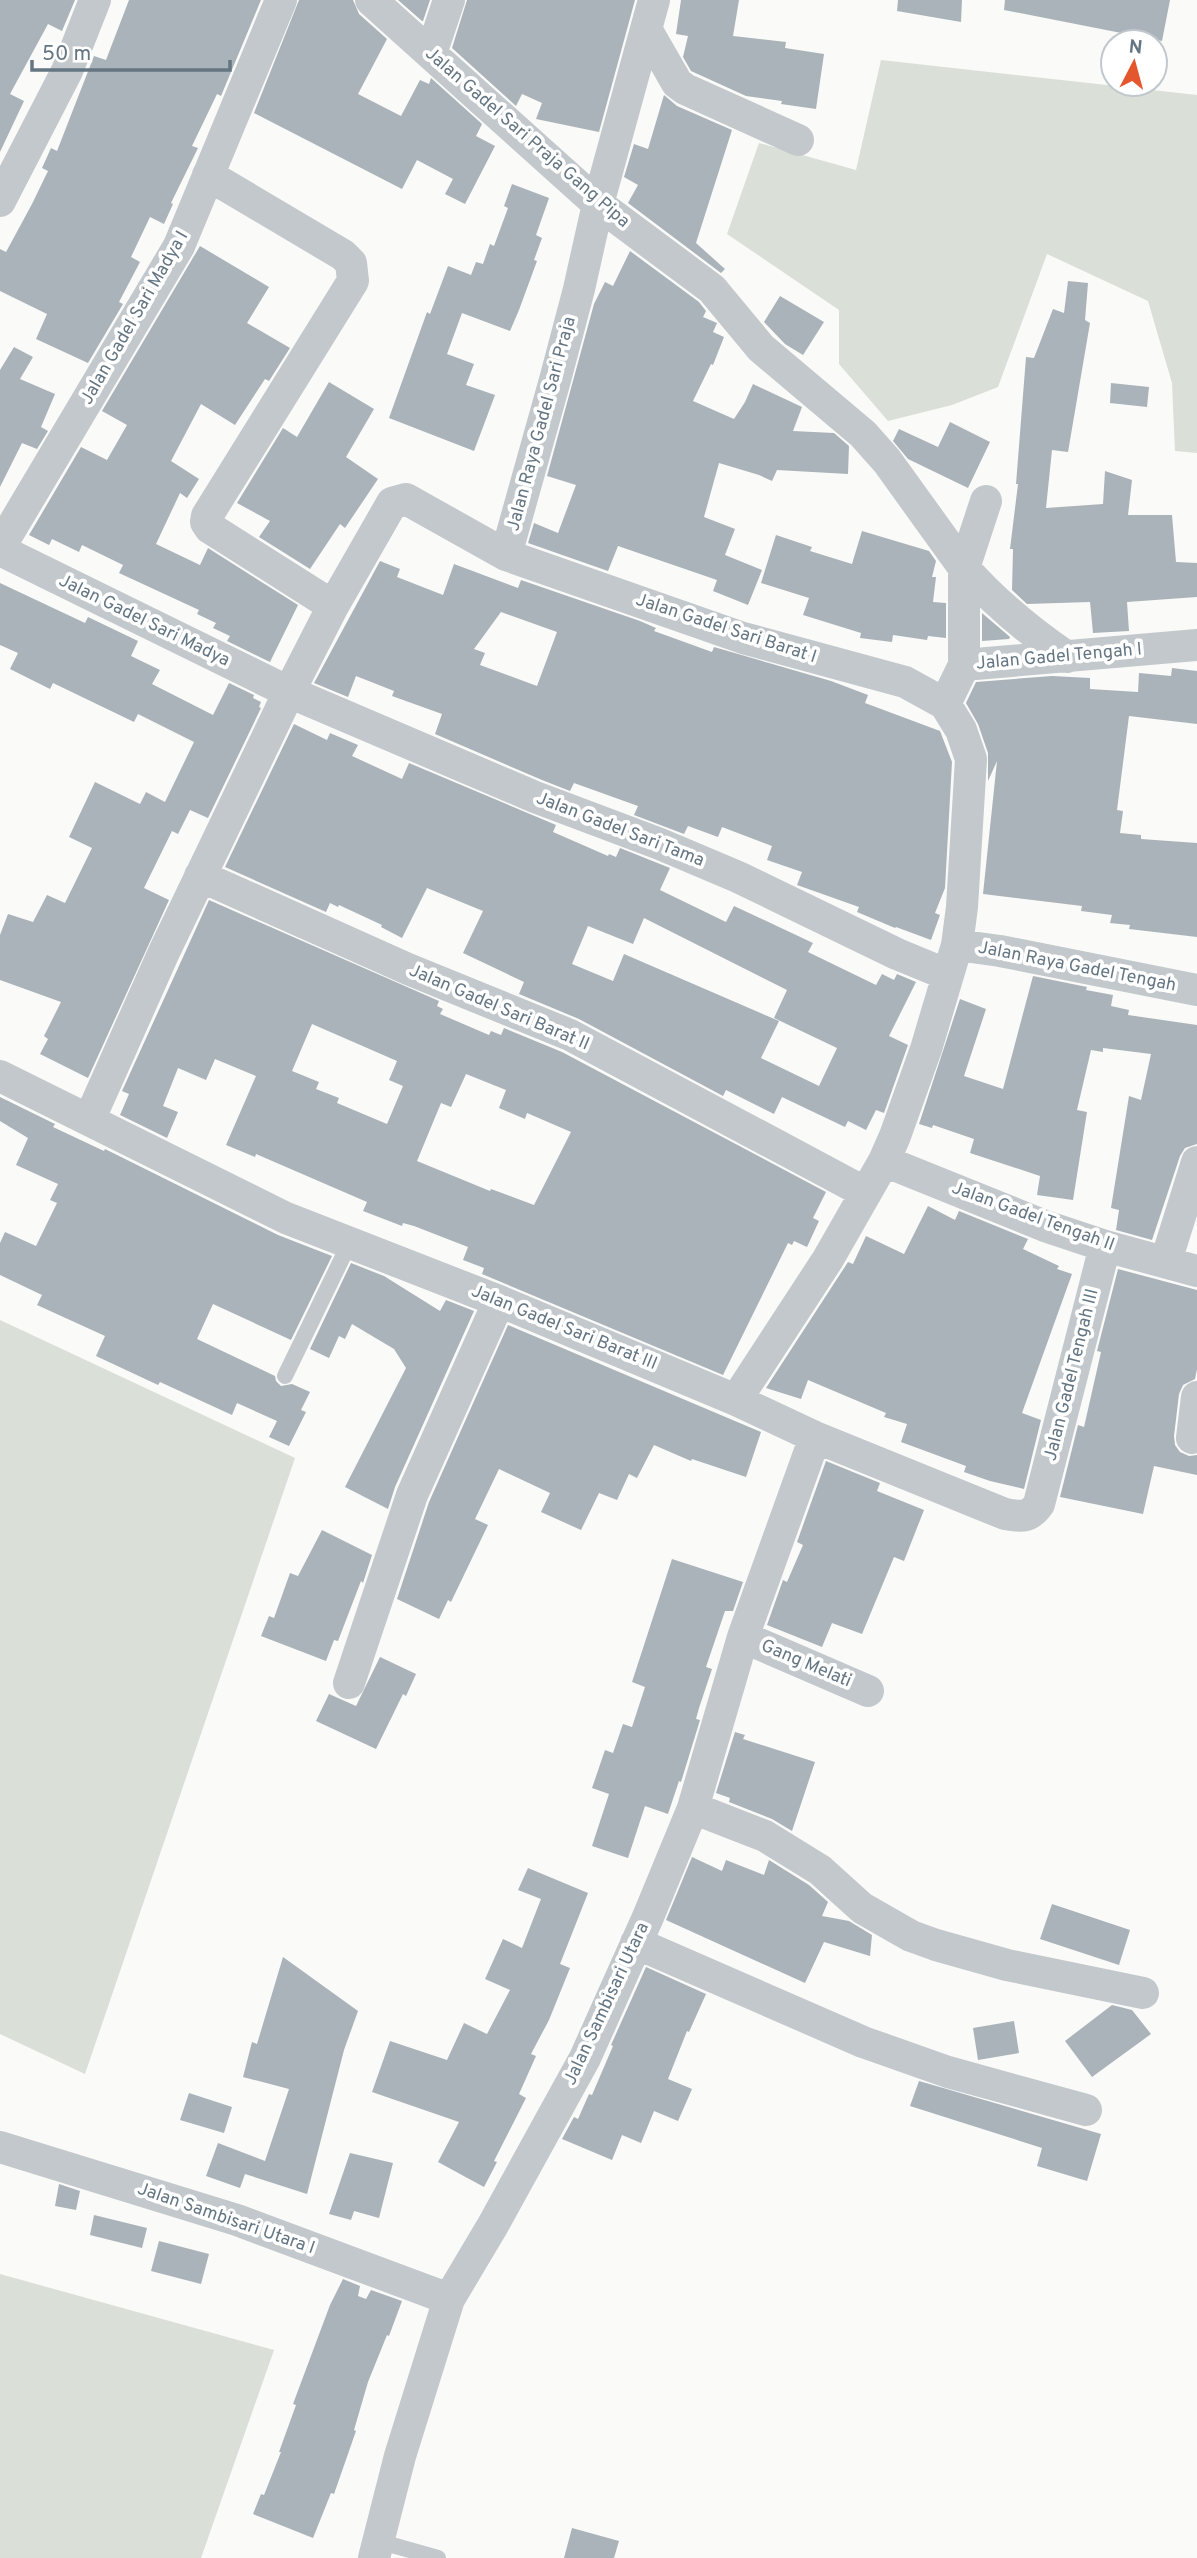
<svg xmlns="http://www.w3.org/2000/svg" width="1197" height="2558" font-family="Overpass,sans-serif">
	<rect width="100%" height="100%" fill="#fafaf8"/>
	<path fill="#dadfd7" d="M881 60 1197 95V453L1175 451 1172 383 1148 301 1047 254 998 387 952 405 888 421 839 364V310L727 234 759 143 856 170Z
		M0 1320 295 1458 85 2074 0 2034Z
		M0 2274 274 2350 201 2558H0Z"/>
	<path fill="#aab3b9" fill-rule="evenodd" d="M0 0H75L62 31 48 24 10 94 24 101 0 152Z
		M129 0H261L221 96 217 94 192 146 198 148 171 203 173 204 164 224 150 217 131 257 140 262 119 302 123 304 88 363 36 339 47 314 0 291V249L6 252 32 204 48 171 42 168 51 148 57 151 94 56 106 60Z
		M299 0H353L359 14 387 39 358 94 401 116 420 80 429 84 431 78 482 124 476 136 495 146 465 204 445 194 453 179 417 160 402 189 254 113Z
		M398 0H430L423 21H422Z
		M467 0H635L599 132 536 119 542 103 522 94 516 106 452 48Z
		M681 0H739L733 36 786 42 785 48 824 54 816 109 781 104 782 101 746 96 691 71 683 57 688 36 676 34Z
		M898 0H962L961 22 897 11Z
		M1005 0H1170L1162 41 1004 10Z
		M664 95 677 106 732 130 696 243 725 269 721 273 628 203 638 185 624 177 634 144 648 149Z
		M512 184 549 198 536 235 542 238 534 260 537 261 519 310 510 331 462 313 447 354 474 364 466 385 495 395 474 451 389 418 427 312 430 314 448 266 471 275 476 262 483 264 490 244 494 246 508 208 504 206Z
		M200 246 269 287 247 323 290 348 269 381 265 379 235 425 201 404 171 461 199 479 187 498 180 493 156 544 200 565 208 548 298 605 270 662 227 641 230 636 213 628 216 623 197 614 199 610 119 573 123 565 82 545 79 552 52 539 49 545 29 535 81 447 107 460 127 425 102 411Z
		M630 251 699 302 706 311 703 317 717 323 713 332 724 337 713 365 711 364 693 401 734 419 745 402 753 384 802 407 793 431 834 433 849 446 848 474 777 470 772 481 759 475 719 463 704 517 735 529 725 555 762 570 748 605 713 591 717 580 618 546 608 571 528 543 534 523 558 533 576 485 547 476 594 304 605 282 613 286Z
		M1068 281 1088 283 1085 320 1090 323 1068 452 1052 450 1046 508 1103 504 1105 471 1132 480 1128 515H1172L1176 562 1197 563V597L1127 602 1129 631 1093 633 1090 602 1027 604 1012 590 1013 549H1010L1018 484H1016L1026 357 1034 358 1053 309 1064 313Z
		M780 296 824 322 803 355 785 344 764 322Z
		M14 347 33 357 20 379 55 394 41 427 48 431 37 449 22 443 0 487V370Z
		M329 382 374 409 346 457 378 479 345 528 340 524 310 569 259 537 270 521 237 503 283 428 297 437Z
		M1111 383 1149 387 1147 407 1110 403Z
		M950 422 990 442 968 488 908 459 893 441 899 429 938 447Z
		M862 531 929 551 936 561 932 577H936L933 602 946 603V638L928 636 927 640 893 635 892 642 860 638 861 633 803 615 809 598 761 583 776 535 812 547 810 551 852 564Z
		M380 561 400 569 397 577 443 595 454 564 518 588 521 580 640 621 656 628 654 631 712 652 714 647 831 681 868 695 865 703 940 731 952 762 945 888 935 913 940 915 931 940 896 927 895 928 857 912 859 907 797 885 802 872 767 860 772 846 722 827 718 837 688 826 684 834 634 815 638 806 574 783 570 791 542 780 435 734 442 714 392 696 394 691 356 676 348 697 314 683ZM501 612 557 632 537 686 480 665 485 653 474 649Z
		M0 583 85 623 88 617 138 641 131 656 160 670 152 684 213 715 229 683 254 695 253 698 261 702 259 707 261 708 208 818 190 810 178 834 172 831 144 888 169 900 88 1078 40 1054 48 1039 44 1036 61 1002 0 980V935L8 914 33 922 47 895 65 903 92 848 69 837 95 782 140 804 146 792 165 802 194 742 138 714 134 722 53 683 50 689 10 669 18 653 0 645Z
		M982 613 1010 637 1009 639 982 641Z
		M1172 668 1197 671V724L1129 716 1117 810 1123 811 1120 833 1141 835V839L1197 843V937L1129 929 1130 925 1110 923 1112 915 1081 911 1082 906 983 894 997 761 988 781V753L978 724 966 703 976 682 1052 676 1090 678V689L1138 692 1139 673 1171 676Z
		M294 724 327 740 330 733 358 745 352 756 402 779 409 763 556 825 553 832 608 856 609 854 616 857 620 848 670 868 660 890 726 922 734 906 813 943 808 952 876 985 882 974 894 980 897 974 916 982 889 1036 908 1045 884 1113 876 1110 866 1130 848 1121 845 1127 782 1097 774 1114 726 1090 723 1096 579 1019 519 994 524 982 463 953 483 911 427 888 402 938 381 927 382 925 339 905 338 907 330 903 326 912 225 867ZM644 918 787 990 774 1018 837 1048 819 1086 761 1058 779 1021 624 954 613 981 572 964 588 926 633 944Z
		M209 900 439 1001 437 1006 443 1009 440 1014 489 1035 491 1031 501 1035 504 1028 562 1052 826 1192 813 1218 819 1221 807 1247 794 1241 792 1245 788 1243 723 1375 482 1274 484 1268 463 1260 468 1247 414 1226 403 1223 402 1226 363 1211 367 1202 256 1154 255 1157 226 1145 256 1076 215 1059 206 1080 178 1068 163 1106 178 1112 167 1138 120 1115 129 1094 122 1091ZM312 1024 397 1061 389 1080 403 1086 387 1124 337 1103 339 1098 316 1089 319 1082 292 1071ZM466 1074 506 1090 499 1108 525 1119 527 1113 571 1132 534 1205 491 1189 490 1191 417 1161 441 1103 451 1107Z
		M1033 976 1087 987 1086 990 1113 995 1111 1006 1129 1010 1128 1015 1197 1025V1144L1185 1148 1180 1156 1152 1240 1116 1230 1119 1210 1111 1208 1129 1096 1141 1100 1151 1054 1103 1048V1052L1091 1050 1077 1110 1087 1112 1073 1200 1037 1195 1040 1176 970 1153 974 1139 933 1125 932 1128 919 1124 960 999 986 1009 964 1076 1003 1089Z
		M0 1097 55 1124 53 1127 104 1151 105 1149 278 1235 332 1256 291 1340 213 1304 197 1339 275 1376 276 1381 281 1386 292 1384 310 1392 301 1410 306 1412 289 1446 269 1437 277 1421 237 1403 232 1415 160 1382 158 1385 96 1356 105 1336 37 1305 42 1295 0 1275V1243L5 1232 36 1246 57 1203 50 1200 58 1184 16 1165 28 1138 0 1121Z
		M928 1206 955 1220 959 1211 1028 1239 1023 1249 1059 1266 1057 1269 1072 1274 1022 1413 1041 1420 1024 1489 990 1481 964 1472 966 1466 901 1442 907 1424 884 1417 886 1413 808 1380 801 1399 766 1388 848 1262 853 1264 866 1236 904 1254Z
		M351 1263 384 1276 440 1311 446 1300 474 1311 395 1487 388 1509 345 1487 406 1368 394 1349 352 1324 345 1339 339 1336 329 1358 310 1349Z
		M1118 1269 1197 1290V1369L1195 1379 1183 1385 1179 1394 1174 1436 1175 1445 1180 1452 1189 1456 1197 1455V1475L1154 1466 1143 1514 1060 1497 1078 1425 1084 1427 1101 1352 1097 1351Z
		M508 1325 761 1432 746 1477 692 1459 691 1461 654 1445 637 1478 629 1474 617 1500 599 1493 581 1530 541 1512 550 1493 499 1469 475 1519 488 1525 451 1602 448 1600 439 1619 397 1599 429 1502Z
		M826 1461 880 1483 877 1491 924 1510 904 1561 894 1557 862 1634 832 1623 822 1647 767 1625 783 1580 787 1582 803 1545 797 1542Z
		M322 1530 372 1555 363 1583 361 1581 338 1641 334 1640 326 1661 261 1636 269 1616 274 1618 290 1573 298 1576Z
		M672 1559 743 1582 733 1611H725L706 1667 712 1669 699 1708 696 1719 700 1720 681 1782 679 1781 668 1814 645 1806 628 1858 592 1846 609 1794 592 1788 605 1750 613 1753 623 1724 632 1727 645 1687 632 1682Z
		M380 1657 416 1674 406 1696 403 1694 376 1749 316 1721 329 1694 356 1706Z
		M735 1732 745 1735 743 1739 815 1762 792 1831 772 1819 729 1802 730 1798 716 1793Z
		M692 1857 722 1871 726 1860 764 1875 769 1860 809 1885 828 1902 822 1916 849 1921 872 1935 870 1956 824 1942 805 1983 666 1920Z
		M528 1868 588 1893 560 1964 570 1968 549 2020 531 2054 536 2056 519 2094 526 2098 494 2161 497 2162 484 2187 438 2162 459 2122 372 2092 390 2041 447 2060 464 2023 487 2034 510 1990 485 1979 503 1939 522 1948 541 1899 518 1890Z
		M1052 1904 1130 1930 1119 1965 1040 1939Z
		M283 1957 358 2011 344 2050 307 2194 245 2174 240 2188 206 2176 218 2143 265 2161 289 2089 243 2077 252 2042 257 2044Z
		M646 1967 706 1994 689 2032 687 2031 668 2079 692 2089 678 2121 654 2111 641 2143 622 2135 612 2160 562 2139 574 2117 578 2119 589 2094 592 2095 613 2046 611 2045Z
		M1112 2005 1132 2010 1151 2034 1092 2077 1065 2041Z
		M1014 2021 1019 2053 978 2060 973 2028Z
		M919 2081 1101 2134 1087 2181 1037 2166 1042 2148 910 2106Z
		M189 2093 232 2107 224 2133 180 2120Z
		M350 2153 393 2163 379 2218 354 2211 351 2220 329 2214Z
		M59 2184 80 2191 76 2210 55 2206Z
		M94 2215 147 2228 142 2248 90 2235Z
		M159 2241 209 2254 201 2284 151 2271Z
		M343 2279 360 2286 358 2296 366 2299 371 2290 402 2301 389 2336 387 2335 368 2382 354 2430 356 2431 334 2494 331 2493 313 2538 253 2514 261 2494 264 2495 281 2452H279L296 2405 293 2404 330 2305Z
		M572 2528 619 2541 614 2558H564Z"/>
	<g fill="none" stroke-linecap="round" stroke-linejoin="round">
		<path stroke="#c3c8cc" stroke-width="16" d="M285 1376 350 1242
			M378 2541 438 2558"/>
		<path stroke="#c3c8cc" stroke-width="32" d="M371 0 598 204 712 289 761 348 863 434 887 461 964 568C995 603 1029 631 1067 657
			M646 29 677 83 685 89 798 140
			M431 54 449 0
			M208 175 343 255 351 263 353 281 207 516 206 522 210 528 333 606
			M0 201 67 71 95 0
			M0 547 179 246 281 0
			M0 550 289 692 535 797 660 844 738 877 897 954 948 975
			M506 555 555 380 579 289 598 204 654 0
			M964 665V568L986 501
			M945 704 964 665 1197 645
			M200 876 408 969 570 1035 866 1193
			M957 945 1000 951 1197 990
			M0 1076 286 1218 499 1301 736 1400 815 1437 1005 1514C1022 1517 1029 1518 1039 1504L1105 1246
			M90 1118 164 952 289 692 333 606 392 503 406 499 506 555 743 638 905 682 945 704 961 730 971 759 962 907 957 945 926 1049 895 1136 884 1161 828 1259 736 1400
			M884 1161 1045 1226 1105 1246 1197 1271
			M1166 1261 1197 1162
			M1192 1438 1197 1397
			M743 1637 868 1691
			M349 1683 412 1495 499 1301
			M693 1808 765 1836 820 1870 862 1908 911 1936 936 1945 1007 1965 1143 1993
			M636 1943 863 2042 948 2072 1086 2110
			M0 2147 237 2220 449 2299
			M374 2558 400 2456 449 2299 493 2225 585 2058 648 1917 693 1808 743 1637 815 1437"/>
	</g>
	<g text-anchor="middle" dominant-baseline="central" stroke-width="7" stroke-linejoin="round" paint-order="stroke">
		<g font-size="18" fill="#657683" stroke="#fff">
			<text transform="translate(527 138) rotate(41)">Jalan Gadel Sari Praja Gang Pipa</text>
			<text transform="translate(135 318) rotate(-60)">Jalan Gadel Sari Madya I</text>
			<text transform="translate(542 424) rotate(-75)">Jalan Raya Gadel Sari Praja</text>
			<text transform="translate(144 621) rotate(26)">Jalan Gadel Sari Madya</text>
			<text transform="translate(726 629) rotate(18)">Jalan Gadel Sari Barat I</text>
			<text transform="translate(1059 657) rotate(-5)">Jalan Gadel Tengah I</text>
			<text transform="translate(620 830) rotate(21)">Jalan Gadel Sari Tama</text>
			<text transform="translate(1077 967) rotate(11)">Jalan Raya Gadel Tengah</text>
			<text transform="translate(499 1008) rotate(23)">Jalan Gadel Sari Barat II</text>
			<text transform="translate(1033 1217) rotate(20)">Jalan Gadel Tengah II</text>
			<text transform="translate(564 1328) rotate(22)">Jalan Gadel Sari Barat III</text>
			<text transform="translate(1072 1375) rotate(-76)">Jalan Gadel Tengah III</text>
			<text transform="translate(806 1664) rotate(23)">Gang Melati</text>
			<text transform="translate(607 2004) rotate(-65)">Jalan Sambisari Utara</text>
			<text transform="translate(226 2219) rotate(19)">Jalan Sambisari Utara I</text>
		</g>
	</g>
	<g transform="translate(1134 63) rotate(6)"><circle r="33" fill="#ffffff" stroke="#c1c8cd" stroke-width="2"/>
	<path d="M0-5L12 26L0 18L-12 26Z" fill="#e4572e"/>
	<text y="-10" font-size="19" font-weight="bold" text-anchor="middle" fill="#657683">N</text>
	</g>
	<path d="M32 60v10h198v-10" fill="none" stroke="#657683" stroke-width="3.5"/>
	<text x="42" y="60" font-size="21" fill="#657683" stroke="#ffffff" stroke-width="5" paint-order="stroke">50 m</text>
</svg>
